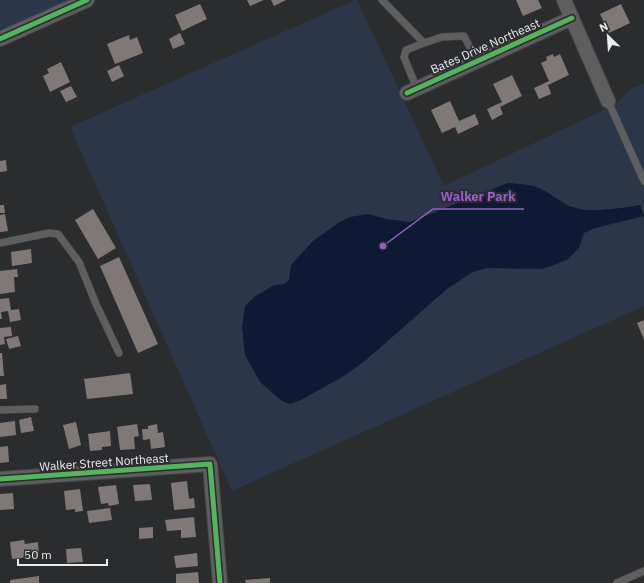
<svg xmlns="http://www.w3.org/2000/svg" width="644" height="583" font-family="'IBM Plex Sans',sans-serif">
	<rect width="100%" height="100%" fill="#2b2c2e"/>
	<path fill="#2b3649" d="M0 0H87L0 39Z
		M355 0H357L444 186 616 104 631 88 644 84V306L232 491 70 127Z"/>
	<path fill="#0e1a33" d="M508 183C519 184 531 184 541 189 553 194 562 205 576 208 592 213 623 208 640 205L644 216 595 228 584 233 579 248 568 259 554 265 542 269 486 268 471 273 447 289 366 360 344 376 301 400 290 404 282 401 260 382 245 355 242 327 245 306 254 297 274 285 284 284 289 280 291 265 313 241 338 223 350 217 368 214 386 219 410 222Z"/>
	<path fill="#807877" d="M247 0H264L250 6Z
		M271 0H286L274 6Z
		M516 0H538L542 8 523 16Z
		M200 4 207 19 182 31 175 15Z
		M621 4 630 23 609 33 600 14Z
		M180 33 185 44 173 49 169 39Z
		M129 35 130 40 137 37 143 53 115 64 107 44Z
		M553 54 554 57 560 54 569 75 548 85 551 94 539 99 534 88 549 81 541 63 547 60 546 57Z
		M61 62 70 82 50 92 43 76 49 73 47 69Z
		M119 65 124 76 112 82 107 71Z
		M512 75 522 96 500 107 503 114 492 120 487 109 502 102 493 84Z
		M71 86 77 97 66 102 60 91Z
		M450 101 459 121 475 114 479 124 458 134 455 127 442 133 431 110Z
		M6 160 7 171 0 172V161Z
		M0 205H4L5 213H0Z
		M93 209 116 248 98 259 75 220Z
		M5 214 8 231 0 232V215Z
		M31 249 32 263 12 266 11 252Z
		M119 257 158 344 138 353 100 266Z
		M17 269 18 277H14L15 292 0 294V271Z
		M9 298 11 310 19 309 21 320 10 322 8 311 1 312 2 319H0V299Z
		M644 320V340L637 323Z
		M11 327 12 336 4 337 5 344 0 345V328Z
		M18 336 21 346 9 349 6 339Z
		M0 353H2L4 376H0Z
		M130 373 133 394 87 399 84 379Z
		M6 384 7 399H0V385Z
		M31 417 34 431 21 433 19 420Z
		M15 421 16 435 0 437V423Z
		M76 422 81 445 69 449 63 425Z
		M137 424 139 436 134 437 135 449 120 450 117 427Z
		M157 424 158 433 163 432 165 447 151 449 150 439 143 440 142 429H148V426Z
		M110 431 111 446 102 447V450L90 451 88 434Z
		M8 446 9 462 0 463V447Z
		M187 481 189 499 194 498 195 508 174 510 171 483Z
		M150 484 152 500 135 501 133 485Z
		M116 485 119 504 109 506 108 503 101 504 98 487Z
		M80 489 83 511 75 512V509L66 510 64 491Z
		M13 493 14 509 0 510V494Z
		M110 508 112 520 89 523 87 511Z
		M194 517 196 537 181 538V530L167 531 165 520Z
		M153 527V538L139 539V528Z
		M24 540 25 544 38 542 39 556 12 559 10 542Z
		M81 548 83 562 67 563 66 549Z
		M197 553 198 566 176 568 174 556Z
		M198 572 199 583H176V574Z
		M39 576V583H10V580Z
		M270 578V583H246L245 580Z"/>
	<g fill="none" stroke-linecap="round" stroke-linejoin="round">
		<g stroke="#474748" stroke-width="8">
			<path id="lane" d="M382 0 424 43 442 37 464 36 477 61
				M417 89 404 57 406 50 424 43
				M608 101 644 181
				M0 243 49 233 58 234 79 262 96 304 119 353
				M0 410 35 409
				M617 583 644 571"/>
		</g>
		<g stroke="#474748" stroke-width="16">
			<path id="street" d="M564 0 608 101
				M0 39 87 0
				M407 93 572 18
				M0 479 210 464 220 583"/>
		</g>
		<use href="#lane" stroke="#5d5e5f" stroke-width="7"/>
		<use href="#street" stroke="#5d5e5f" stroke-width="14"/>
		<g stroke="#2a2c2f" stroke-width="8">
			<path id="cycleway" d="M0 39 87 0
				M407 93 572 18
				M0 479 210 464 220 583"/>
		</g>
		<use href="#cycleway" stroke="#56b35d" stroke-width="5"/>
	</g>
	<g text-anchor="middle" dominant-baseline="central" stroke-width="4" stroke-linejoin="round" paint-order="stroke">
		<g font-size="12" fill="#ebecee" stroke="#2a2c2f">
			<text transform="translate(485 46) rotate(-24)">Bates Drive Northeast</text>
			<text transform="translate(104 462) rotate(-4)">Walker Street Northeast</text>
		</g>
	</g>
	<path fill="none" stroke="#975ccb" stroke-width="1.5" d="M383 246L433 209H524"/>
	<circle fill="#975ccb" stroke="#2a2c2f" stroke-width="1.5" cx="383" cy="246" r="4"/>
	<g font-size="13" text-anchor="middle" font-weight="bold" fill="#975ccb" stroke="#2a2c2f" stroke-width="4" stroke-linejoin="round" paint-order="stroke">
		<text x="478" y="201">Walker Park</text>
	</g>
	<g transform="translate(608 36) rotate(335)" stroke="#2a2c2f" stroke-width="3" paint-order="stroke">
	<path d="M0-3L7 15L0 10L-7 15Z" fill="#ebecee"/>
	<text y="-6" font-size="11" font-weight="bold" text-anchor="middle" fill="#ebecee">N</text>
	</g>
	<path d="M18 559v6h89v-6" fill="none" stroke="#ebecee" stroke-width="2"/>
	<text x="24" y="559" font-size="12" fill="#ebecee" stroke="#2a2c2f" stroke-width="3" paint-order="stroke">50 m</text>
</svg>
